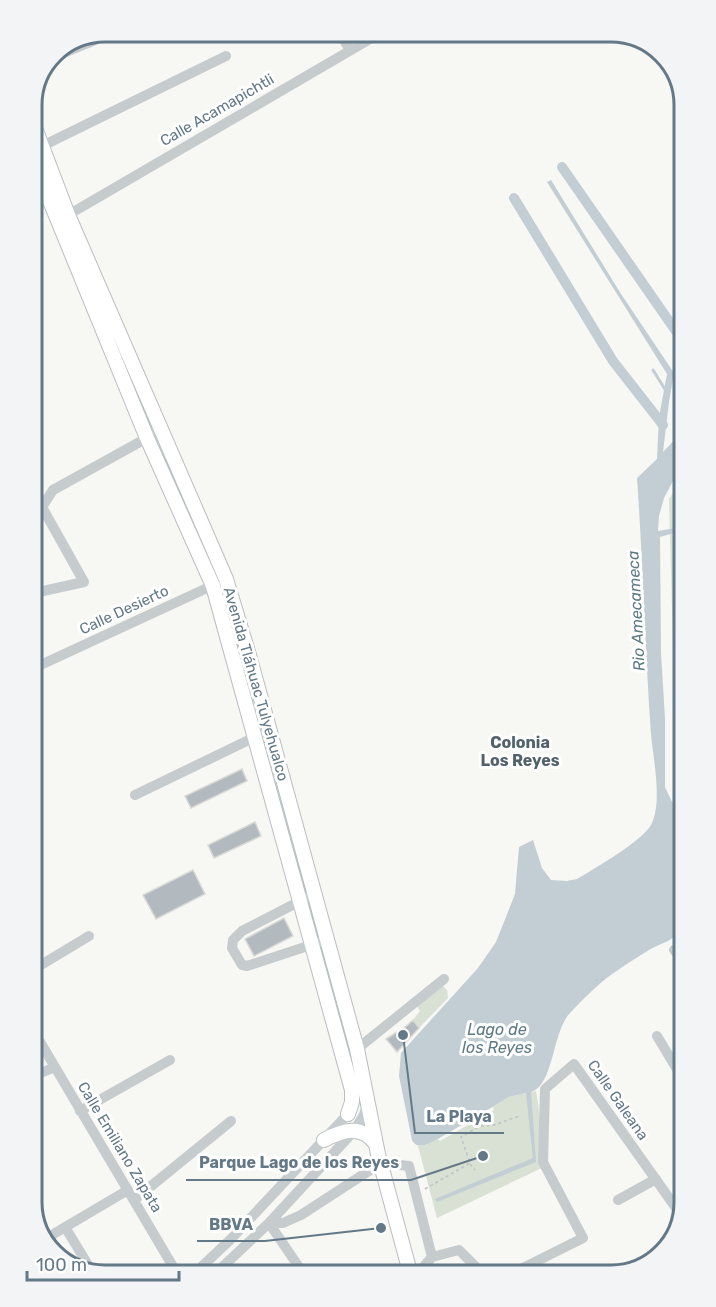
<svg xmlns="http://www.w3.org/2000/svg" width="716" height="1307" font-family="Rubik,sans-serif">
	<rect width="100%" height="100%" fill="#f7f7f3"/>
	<path fill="#d9e0d4" d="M681 481 682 759 676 757 669 499Z
		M443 986 447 990 448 998 419 1028 413 1020 420 1011 417 1006Z
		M536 1091 548 1165 437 1218 418 1146 426 1145 438 1139 509 1097Z"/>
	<path fill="#c2ced3" d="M551 180 621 294 674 373 669 402 663 452 681 433V466L664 498 659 516 658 531 681 527V531L660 537 661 653 665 718V787L672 802 682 808 683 928C674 941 663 942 649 950 639 956 628 963 618 970 601 981 585 997 570 1013 552 1032 554 1085 531 1092L536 1162 437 1202 435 1199 533 1158 526 1093 509 1097 438 1139C430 1143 417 1151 412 1140L399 1076 401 1053 478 968 496 942 515 894 519 847 533 840 542 868 551 880 567 881 577 879C595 868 641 842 651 825 663 802 653 759 651 734 645 649 643 563 637 478L657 459 659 417 667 374 547 182Z"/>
	<path fill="#f7f7f3" d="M493 1107 494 1110 463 1128 440 1141 438 1139Z"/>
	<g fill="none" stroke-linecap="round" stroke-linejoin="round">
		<path stroke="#c2ced3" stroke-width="3" d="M653 370 666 391"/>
		<path stroke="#c2ced3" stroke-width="10" d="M562 167 680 337
			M514 198 613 361 663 425"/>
	</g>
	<path fill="#b2babf" stroke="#d9d9d6" stroke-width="1.5" d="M242 769 247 781 191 808 185 796Z
		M255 822 261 836 214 858 208 845Z
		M193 870 205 894 156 919 143 895Z
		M284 918 293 936 254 956 245 939Z
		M413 1020 419 1028 397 1052 386 1039 400 1030 401 1031Z"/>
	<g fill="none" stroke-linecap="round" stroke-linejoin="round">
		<g stroke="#b9bec1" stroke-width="16">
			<path id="major" d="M32 120 68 215 226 579 249 655 357 1049 378 1154 410 1272
				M32 157 147 438 213 586 352 1090V1102L348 1114
				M324 1140C343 1130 361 1124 376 1144"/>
		</g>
		<path stroke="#bfc2c4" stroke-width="1.5" stroke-dasharray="3 3" stroke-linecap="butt" d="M595 980 605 979
			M470 1164 475 1170
			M425 1189 470 1163 461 1137 480 1126 494 1125 519 1116"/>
		<path stroke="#c6cbce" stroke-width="10" d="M339 32 350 50
			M51 58 95 40
			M32 151 226 56
			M68 215 382 32
			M34 511 42 507 53 490 147 438
			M34 581 40 592
			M34 593 84 582 42 507
			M34 668 218 583
			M135 795 255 737
			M306 898 242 931 233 940 232 948 242 965 247 966 326 940
			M674 950 683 960
			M36 968 89 936
			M36 1035 178 1275
			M657 1036 684 1081
			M357 1049 444 979
			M36 1075 55 1067
			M80 1111 170 1060
			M134 1200 231 1121
			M618 1200 656 1179
			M269 1223H283L301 1215 381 1163 409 1166 432 1257 419 1272
			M269 1223 303 1273
			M65 1227 93 1273
			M45 1239 128 1190
			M432 1257 459 1250 478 1269
			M517 1271 583 1238 543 1162 545 1089 574 1064 681 1215
			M194 1274 231 1239 348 1114
			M215 1274 269 1223 354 1131 364 1115 367 1103"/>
		<use href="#major" stroke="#fff" stroke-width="14"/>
	</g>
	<g text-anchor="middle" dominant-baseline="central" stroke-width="6" stroke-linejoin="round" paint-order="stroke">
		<g font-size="15" fill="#637988" stroke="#fff">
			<text transform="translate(217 110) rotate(-30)">Calle Acamapichtli</text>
			<text transform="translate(124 610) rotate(-25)">Calle Desierto</text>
			<text transform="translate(256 684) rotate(74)">Avenida Tláhuac Tulyehualco</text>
			<text transform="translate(618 1100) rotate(55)">Calle Galeana</text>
			<text transform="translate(120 1147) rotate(59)">Calle Emiliano Zapata</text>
		</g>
		<g font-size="16" font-style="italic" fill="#5f7b84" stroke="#fff">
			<text transform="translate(636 611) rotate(-93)">Rio Amecameca</text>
			<text x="497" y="1029">Lago de<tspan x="497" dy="18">los Reyes</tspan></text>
		</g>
		<g font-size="16" font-weight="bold" fill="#52626c" stroke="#fff">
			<text x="520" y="742">Colonia<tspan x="520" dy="18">Los Reyes</tspan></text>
		</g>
	</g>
	<path d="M0 0H716V1307H0ZM105 42H611A63 63 0 0 1 674 105V1202A63 63 0 0 1 611 1265H105A63 63 0 0 1 42 1202V105A63 63 0 0 1 105 42Z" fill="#f3f4f5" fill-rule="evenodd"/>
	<path fill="none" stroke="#637988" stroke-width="3" d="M105 42H611A63 63 0 0 1 674 105V1202A63 63 0 0 1 611 1265H105A63 63 0 0 1 42 1202V105A63 63 0 0 1 105 42Z"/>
	<path fill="none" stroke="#637988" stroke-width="2" d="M403 1035L415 1133H504M483 1156L411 1180H186M381 1228L265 1241H197"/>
	<g fill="#637988" stroke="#fff" stroke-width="2">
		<circle cx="403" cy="1035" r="6"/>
		<circle cx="483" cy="1156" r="6"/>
		<circle cx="381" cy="1228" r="6"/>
	</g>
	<g font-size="16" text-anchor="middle" font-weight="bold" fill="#637988" stroke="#fff" stroke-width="6" stroke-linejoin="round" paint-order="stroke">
		<text x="459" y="1122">La Playa</text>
		<text x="299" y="1168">Parque Lago de los Reyes</text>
		<text x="231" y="1230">BBVA</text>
	</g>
	<path d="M27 1271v9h152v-9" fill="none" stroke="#637988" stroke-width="3"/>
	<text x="36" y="1271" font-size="18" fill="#637988" stroke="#ffffff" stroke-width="4.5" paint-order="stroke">100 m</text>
</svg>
